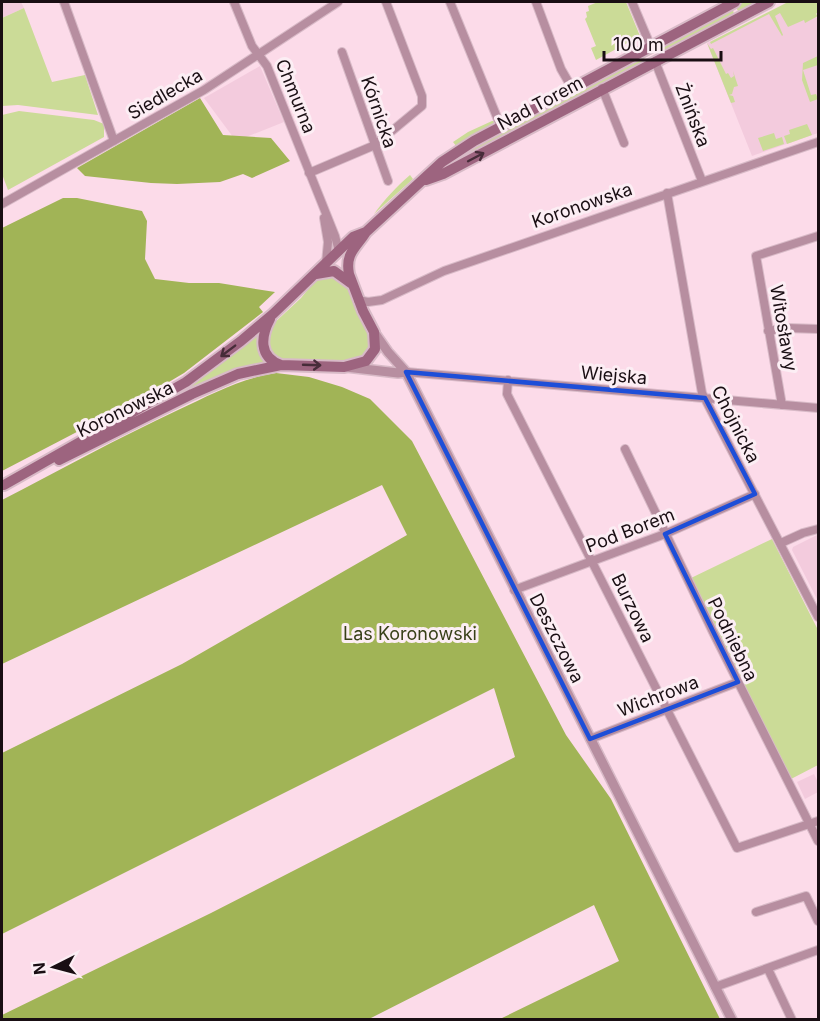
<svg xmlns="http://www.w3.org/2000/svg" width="820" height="1021" font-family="Inter,sans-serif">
	<rect width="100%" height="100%" fill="#fcdbe9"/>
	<path fill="#f3cbdd" d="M2 2H21L24 8 2 18Z
		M790 2H808L818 20V133L752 156 707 43Z
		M260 66 284 122 236 141 204 98Z
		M817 535H818V601L792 550 793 547Z
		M814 774 818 782V792L805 799 797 782Z"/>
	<path fill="#cbdb97" d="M598 2H626L640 36 596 60 591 48 596 46 585 19 587 17 586 12 589 11 588 6Z
		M744 2H759L739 12 736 8 733 10 734 14 650 59 661 52 660 46Z
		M788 2H811L812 3 818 2V12L816 14 818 16 805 23 804 20 788 27 780 13 775 16 783 35 782 36 769 14 711 44 710 42Z
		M24 8 52 82 85 75 98 115 18 105 2 106V18Z
		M707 43 711 49 713 48 726 74 728 73 731 78 734 76 733 71 738 86 734 87 732 94 729 95 733 96 735 102 731 103Z
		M654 49 656 52 644 58 646 61 438 173 436 171 479 143Z
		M818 56V65L803 70 811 95 816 94 818 99 810 102 802 80 803 63Z
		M19 111 94 120 104 124V137L8 190 2 174V115Z
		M492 121H494L495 123 491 127 457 147 453 142 468 132Z
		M807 124 812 135 787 144 784 136 790 134 789 130Z
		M774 133 776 139 782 137 784 144 763 151 758 138Z
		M410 175 413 179 374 214C385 199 396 187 410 175Z
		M333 275 348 285 373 341 367 356 350 363 316 360 282 361 273 357 266 343 272 325 301 298 314 282 321 276Z
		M259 332 269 362 122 423Z
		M772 539 818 630V765L791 779 691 578Z"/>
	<path fill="#a1b456" d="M200 98 223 135 271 138 290 161 252 178 243 174 220 182 177 184 151 183 85 176 77 168Z
		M63 198H77L142 211 147 221 145 259 155 279 189 283H219L275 292 259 307 263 312 184 373 142 398 2 471V228Z
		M276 373 309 377 342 387 370 399 412 441 566 735 611 799 720 1019H500L619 961 594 905 369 1019H2V1015L211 913 515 757 494 688 2 934V753L182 664 407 535 382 485 2 664V500C60 470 118 438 178 410 210 395 241 378 276 373Z"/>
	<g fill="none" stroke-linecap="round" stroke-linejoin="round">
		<g stroke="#d8bac7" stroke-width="10">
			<path id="minor" d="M64 2 114 141
				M234 2 252 46 267 66 335 236 339 251
				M450 2 501 127
				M536 2 561 69 572 88
				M632 2 651 47
				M342 52 388 181
				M655 61 702 181
				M602 88 624 143
				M309 173 375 145 422 106V96L386 2
				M667 193 702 393 818 617
				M2 204 204 90 338 2
				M324 218 328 242 326 263
				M358 300 368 302 382 300 444 271 818 142
				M768 331 787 328 818 329
				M406 372 818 408
				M508 380 507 394 737 848 818 821
				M782 405 756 256 818 236
				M625 449 713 632 818 841
				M781 543 803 533 818 529
				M514 590 665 534 755 494
				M590 739 738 682
				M756 912 806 896 818 921
				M768 969 792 1020
				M715 987 818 950"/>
		</g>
		<g stroke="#d8bac7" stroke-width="12">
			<path id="tertiary" d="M374 332 388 352 406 372 732 1020
				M346 367 398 373 406 372"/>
		</g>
		<g stroke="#d8bac7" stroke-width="14">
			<path id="secondary" d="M426 180 443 174 769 2
				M316 274 334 271 352 284
				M270 319C261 336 258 357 281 365
				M59 460 192 394 238 374 281 365 344 367 366 361 375 349 374 332 363 311 349 274C345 253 356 248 366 232
				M4 485 186 382 241 341 273 314 353 237 366 232 442 162 474 141 735 2"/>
		</g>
		<use href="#minor" stroke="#b78ea0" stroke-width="8"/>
		<use href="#tertiary" stroke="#b78ea0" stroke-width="9"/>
		<use href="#secondary" stroke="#9d647f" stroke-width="10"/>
	</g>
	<defs><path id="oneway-shaft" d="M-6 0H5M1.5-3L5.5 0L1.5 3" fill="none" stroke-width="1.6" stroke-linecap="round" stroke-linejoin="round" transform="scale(1.5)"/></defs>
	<g stroke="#472c39">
		<use href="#oneway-shaft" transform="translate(476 157) rotate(-28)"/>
		<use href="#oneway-shaft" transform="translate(228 351) rotate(143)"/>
		<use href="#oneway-shaft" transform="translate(312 365) rotate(2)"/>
	</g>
	<path fill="none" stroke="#1d4ed8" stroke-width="4.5" stroke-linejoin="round" d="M406 372 705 398 755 494 665 534 738 682 590 739Z"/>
	<g text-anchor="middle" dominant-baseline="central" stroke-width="6" stroke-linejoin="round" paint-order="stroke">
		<g font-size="18" fill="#190e13" stroke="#fceef4">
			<text transform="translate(165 94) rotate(-30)">Siedlecka</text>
			<text transform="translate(296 96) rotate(68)">Chmurna</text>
			<text transform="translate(540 103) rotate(-28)">Nad Torem</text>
			<text transform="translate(379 112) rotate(71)">Kórnicka</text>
			<text transform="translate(693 115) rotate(69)">Żnińska</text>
			<text transform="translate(582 205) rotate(-19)">Koronowska</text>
			<text transform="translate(784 328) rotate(80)">Witosławy</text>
			<text transform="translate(614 375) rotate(5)">Wiejska</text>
			<text transform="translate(125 409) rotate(-26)">Koronowska</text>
			<text transform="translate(736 424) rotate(63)">Chojnicka</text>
			<text transform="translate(630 530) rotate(-21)">Pod Borem</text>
			<text transform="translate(633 608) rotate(64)">Burzowa</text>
			<text transform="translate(557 638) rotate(63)">Deszczowa</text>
			<text transform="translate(733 639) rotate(64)">Podniebna</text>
			<text transform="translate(658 696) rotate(-21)">Wichrowa</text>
		</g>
		<g font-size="18" fill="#384018" stroke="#fceef4">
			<text x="410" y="633">Las Koronowski</text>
		</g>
	</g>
	<rect width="820" height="1021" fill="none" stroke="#190e13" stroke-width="6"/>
	<g transform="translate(54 967) rotate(264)" stroke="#fceef4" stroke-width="4.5" paint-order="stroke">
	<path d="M0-4.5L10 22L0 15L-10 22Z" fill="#190e13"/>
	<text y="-9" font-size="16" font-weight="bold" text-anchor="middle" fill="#190e13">N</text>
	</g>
	<path d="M604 51v9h117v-9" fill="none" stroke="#190e13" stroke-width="3"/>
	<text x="613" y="51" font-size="18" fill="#190e13" stroke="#fceef4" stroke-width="4.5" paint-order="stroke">100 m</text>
</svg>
